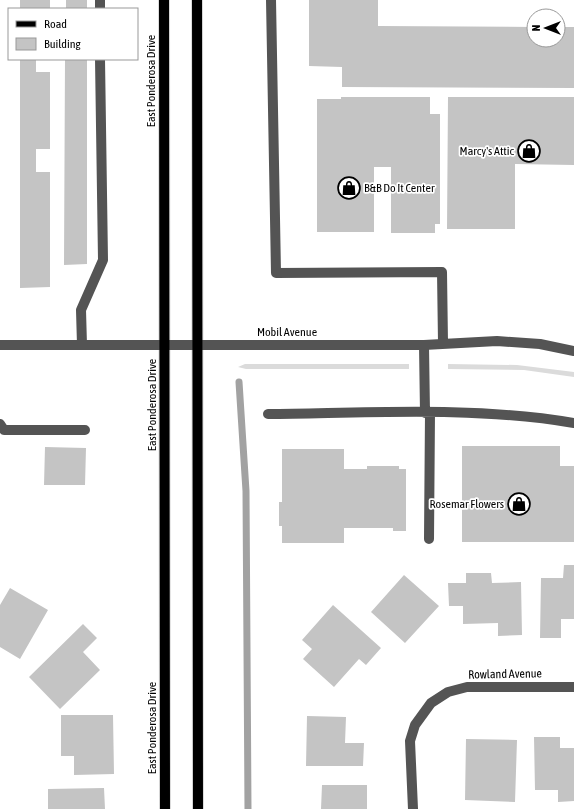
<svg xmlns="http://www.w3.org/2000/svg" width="574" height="809" font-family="'Asap Condensed',sans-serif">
	<rect width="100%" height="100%" fill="#fff"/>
	<path fill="#dbdbdb" d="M245 364H409V369H246L238 367Z
		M448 364 517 365 574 372V377L524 370 448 369Z"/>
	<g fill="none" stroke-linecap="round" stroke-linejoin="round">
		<path stroke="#a2a2a2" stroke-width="7" d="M239 382 246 491 248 809"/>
	</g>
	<path fill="#c4c4c4" d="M20 0H50V9H20Z
		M66 0H87V9H66Z
		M309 0H378V26L534 27V40H558V27H574V88L342 87V67L309 66Z
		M20 59H36V72H50V149H36V172H50V287L20 288Z
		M65 59H87V264L64 265Z
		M341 97H430V114H440V224H435V233H391V167H374V232H317V99H341Z
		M448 97H574V165L515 164V229H447Z
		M462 446H560V466H574V542H462Z
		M45 447 86 448 85 485H44Z
		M282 449H344V469H367V466H399V469H406V531H393V528H344V543H282V526H279V502H282Z
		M564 565H574V619H561V638H540L541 578H563Z
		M466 573H491L492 583 521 582 522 635 498 636V623L463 624V606H449L448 583H466Z
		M404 575 439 606 405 643 371 612Z
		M10 588 48 610 20 659 0 647V605Z
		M333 605 381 648 366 665 359 659 334 687 303 659 312 649 302 640Z
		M83 624 97 638 83 652 100 670 60 709 29 677Z
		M61 715H113L114 774 74 775V756H61Z
		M307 716 346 717 345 743H364L363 766H306Z
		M534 737H560V748H574V801L558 802V790H535Z
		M466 739 517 740 515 802 465 800Z
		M322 785H367V809H321Z
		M104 788 105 809H48V789Z"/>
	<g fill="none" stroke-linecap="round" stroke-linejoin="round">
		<g stroke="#dbdbdb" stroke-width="12">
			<path id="major" d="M164 0 165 809
				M197 0 198 809"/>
		</g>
		<path stroke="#545454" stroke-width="10" d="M100 0V9
			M271 0 276 273 442 272 443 343
			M0 345H424L497 341 540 344 574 351
			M82 345 81 310 103 260 100 59
			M424 345 425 413
			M268 414C368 413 475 406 574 423
			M0 424 4 430H85
			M429 539 430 413
			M413 809 410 741 415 725 431 703 448 692 467 687H574"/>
		<use href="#major" stroke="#000" stroke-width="10"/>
	</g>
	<defs>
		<g id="shop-ring" transform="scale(1.15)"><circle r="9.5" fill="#fff" stroke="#000" stroke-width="1.5"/><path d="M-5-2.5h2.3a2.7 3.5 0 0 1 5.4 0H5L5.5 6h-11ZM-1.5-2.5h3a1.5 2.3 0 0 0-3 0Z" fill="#000"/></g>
	</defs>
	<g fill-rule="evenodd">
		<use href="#shop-ring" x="529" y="151"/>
		<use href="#shop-ring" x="349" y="188"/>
		<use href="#shop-ring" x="519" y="504"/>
	</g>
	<g text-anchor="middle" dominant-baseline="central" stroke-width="3.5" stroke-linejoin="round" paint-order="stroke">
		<g font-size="12" fill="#000" stroke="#fff">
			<text transform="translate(151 81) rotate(-90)">East Ponderosa Drive</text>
			<text x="287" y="332">Mobil Avenue</text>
			<text transform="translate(152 405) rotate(-90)">East Ponderosa Drive</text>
			<text transform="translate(505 674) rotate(-1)">Rowland Avenue</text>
			<text transform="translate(152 728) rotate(-90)">East Ponderosa Drive</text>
		</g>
		<g font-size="12" fill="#000" stroke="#fff" text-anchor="end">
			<text x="514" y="151">Marcy's Attic</text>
			<text x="364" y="188" text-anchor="start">B&amp;B Do It Center</text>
			<text x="504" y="504">Rosemar Flowers</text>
		</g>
	</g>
	<rect x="8" y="8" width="130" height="52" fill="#ffffff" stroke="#999999"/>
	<rect x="16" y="21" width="20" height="6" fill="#000000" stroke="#999999"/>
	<text x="44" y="28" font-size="12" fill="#000000">Road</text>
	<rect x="16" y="38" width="20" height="12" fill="#c4c4c4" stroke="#999999"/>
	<text x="44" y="48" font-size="12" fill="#000000">Building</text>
	<g transform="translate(546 28) rotate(270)"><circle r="19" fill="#ffffff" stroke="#999999"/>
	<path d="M0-3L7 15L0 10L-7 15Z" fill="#000000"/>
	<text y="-6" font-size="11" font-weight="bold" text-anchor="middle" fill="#000000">N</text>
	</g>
</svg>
